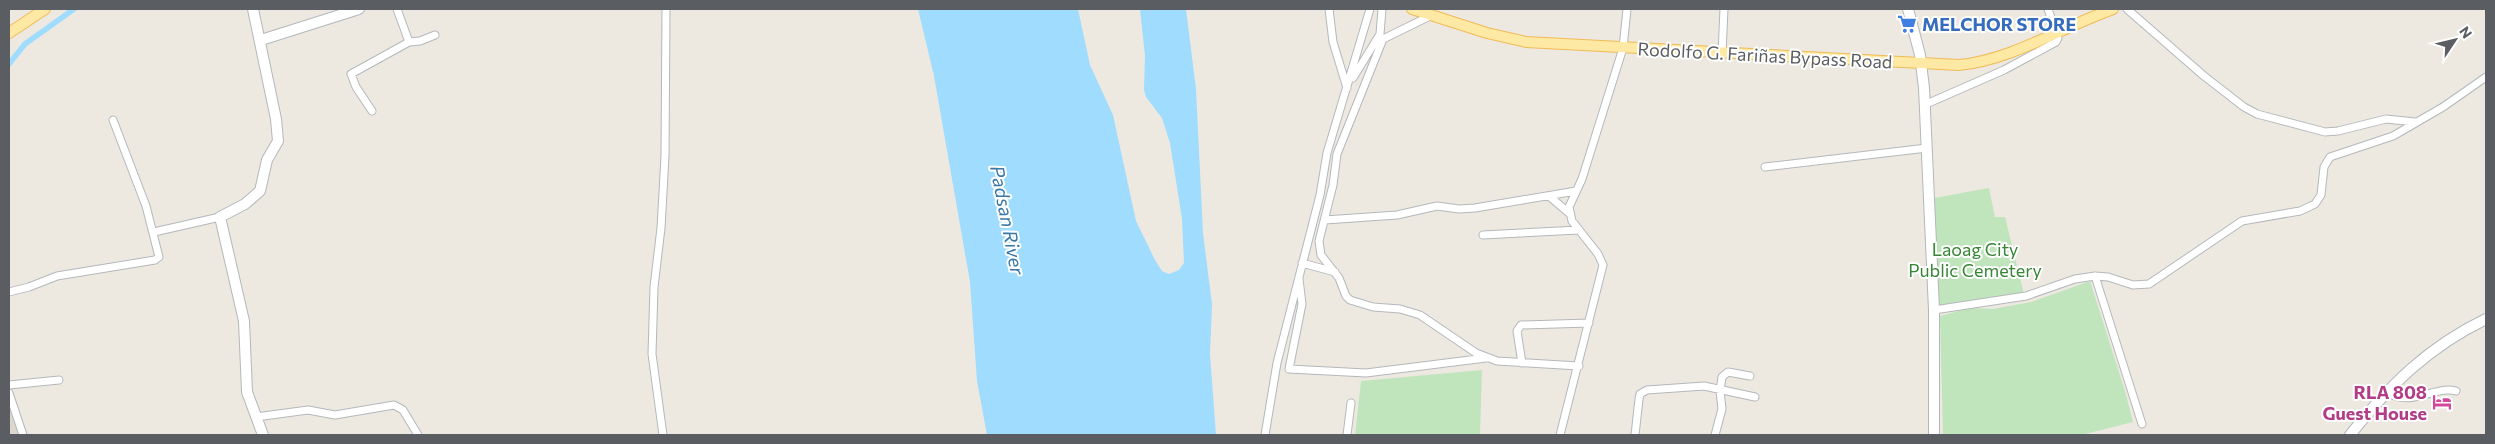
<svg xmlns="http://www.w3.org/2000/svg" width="2495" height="444" font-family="Commissioner,sans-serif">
	<rect width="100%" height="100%" fill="#ede9e1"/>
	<path fill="#ddd8cf" d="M9 395 22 435H9Z"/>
	<path fill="#c0e5bd" d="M1989 188 1995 217H2005L2024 294C1994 300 1968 300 1939 308L1934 198Z
		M2090 281 2125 391 2133 422 2081 435 1943 434 1940 316 1970 308 1993 309 2031 302Z
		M1482 370 1480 435H1355L1361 381Z"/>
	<path fill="#9fdcfe" d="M918 9H1078L1090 65 1113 115 1136 221 1155 260 1162 271 1169 274 1179 270 1184 263 1182 219 1170 143 1162 118 1146 97 1144 90 1145 56 1140 9H1186L1196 89 1203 233 1212 304 1210 354 1216 435H987L977 381 970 282 934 76Z"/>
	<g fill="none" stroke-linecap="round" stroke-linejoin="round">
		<path stroke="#9fdcfe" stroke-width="5.5" d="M9 64 25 44 74 9"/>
		<g stroke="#b4b8bc" stroke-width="9">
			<path id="street" d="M1329 9 1333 42 1347 88
				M2127 9 2204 76 2244 107 2257 114 2325 132 2338 131 2386 119 2415 122
				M1383 39 1337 154 1333 185 1319 241 1321 255 1339 278 1346 296 1350 300 1373 307 1400 309 1420 315 1476 353 1497 361 1579 366
				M1379 41 1430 16
				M409 42 420 41 435 35
				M1722 53 1724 9
				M1353 78 1380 34 1382 9
				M1924 105 2004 70 2056 42 2058 38 2048 9
				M372 111 356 87 351 74 409 42 397 9
				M1765 167 1927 148
				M1549 196 1569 213
				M1325 220 1397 215 1437 206 1459 209 1475 208 1576 191
				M154 232 220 217
				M1483 235 1579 230
				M1302 263 1335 272
				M2095 276 2142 424
				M1299 279 1302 304 1289 369 1366 373 1486 358
				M9 292 29 287 57 276 155 260 159 257 146 206 113 120
				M1934 310 2026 296 2075 279 2095 276 2108 277 2133 285 2149 284 2242 221 2300 211 2315 204 2321 195 2324 167 2330 157 2393 136 2443 107 2486 77
				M1522 363 1517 331 1521 325 1589 323
				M9 385 59 380
				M2386 392C2412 408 2436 385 2456 391
				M9 393 23 435
				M256 417 308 410 335 415 394 405 403 410 418 435
				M663 435 652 354 654 287 661 228 665 156 666 9
				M1265 435 1277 363 1320 195 1327 153 1370 9
				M1347 435 1351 403
				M1560 435 1603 265 1598 254 1572 221 1569 207 1582 179 1623 48 1627 9
				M1635 435 1639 399 1640 394 1647 390 1704 386 1755 397
				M1715 435 1722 409 1720 391 1722 377 1728 372 1750 376"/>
		</g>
		<g stroke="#b3b7bc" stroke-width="12">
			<path id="secondary" d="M253 9 276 119 278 141 267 160 260 191 245 204 220 217 244 321 247 392 263 435
				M1908 9 1920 55 1924 88 1934 310V435
				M261 40 359 9
				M2350 435C2390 385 2428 347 2486 319"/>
		</g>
		<g stroke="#f0ba57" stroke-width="12">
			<path id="primary" d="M1412 9 1487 33 1526 42 1959 65C2012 60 2062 27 2113 9
				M9 33 45 9"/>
		</g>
		<use href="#street" stroke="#fff" stroke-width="7"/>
		<use href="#secondary" stroke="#fff" stroke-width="10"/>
		<use href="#primary" stroke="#fee9a4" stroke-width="10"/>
	</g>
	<defs>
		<g id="supermarket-bare" transform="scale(1.5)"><path d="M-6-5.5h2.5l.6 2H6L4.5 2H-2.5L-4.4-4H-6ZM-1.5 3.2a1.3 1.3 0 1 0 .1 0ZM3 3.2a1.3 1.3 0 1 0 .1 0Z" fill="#3f7fe0" stroke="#fff" stroke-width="2.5" paint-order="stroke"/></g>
		<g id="hotel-bare" transform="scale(1.5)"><path d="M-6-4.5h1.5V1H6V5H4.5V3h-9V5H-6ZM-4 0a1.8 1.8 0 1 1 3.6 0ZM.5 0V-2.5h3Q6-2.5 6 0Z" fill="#d1479c" stroke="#fff" stroke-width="2.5" paint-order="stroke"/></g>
	</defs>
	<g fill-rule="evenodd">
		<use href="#supermarket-bare" x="1907" y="24"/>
		<use href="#hotel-bare" x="2442" y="402"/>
	</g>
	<g text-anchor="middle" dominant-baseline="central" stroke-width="4" stroke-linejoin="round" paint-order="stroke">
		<g font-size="18" font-weight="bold" fill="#366cbe" stroke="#fff" text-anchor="start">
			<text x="1922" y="24">MELCHOR STORE</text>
		</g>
		<g font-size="18" fill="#5a5e62" stroke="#fff">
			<text transform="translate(1765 55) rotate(3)">Rodolfo G. Fariñas Bypass Road</text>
		</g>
		<g font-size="18" fill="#378535" stroke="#fff">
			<text x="1975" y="249">Laoag City<tspan x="1975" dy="21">Public Cemetery</tspan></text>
		</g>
		<g font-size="18" font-weight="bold" fill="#b23c85" stroke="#fff" text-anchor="end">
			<text x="2427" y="392">RLA 808<tspan x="2427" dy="21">Guest House</tspan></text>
		</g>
		<g font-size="19" font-style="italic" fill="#3b78a7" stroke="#fff">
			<text transform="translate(1008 220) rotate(79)">Padsan River</text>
		</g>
	</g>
	<rect width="2495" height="444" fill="none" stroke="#5a5e62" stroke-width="20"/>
	<g transform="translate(2455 40) rotate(55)" stroke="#ffffff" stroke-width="4" paint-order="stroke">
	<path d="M0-4L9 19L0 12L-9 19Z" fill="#5a5e62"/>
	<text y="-8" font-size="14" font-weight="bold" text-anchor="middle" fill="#5a5e62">N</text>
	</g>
</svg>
